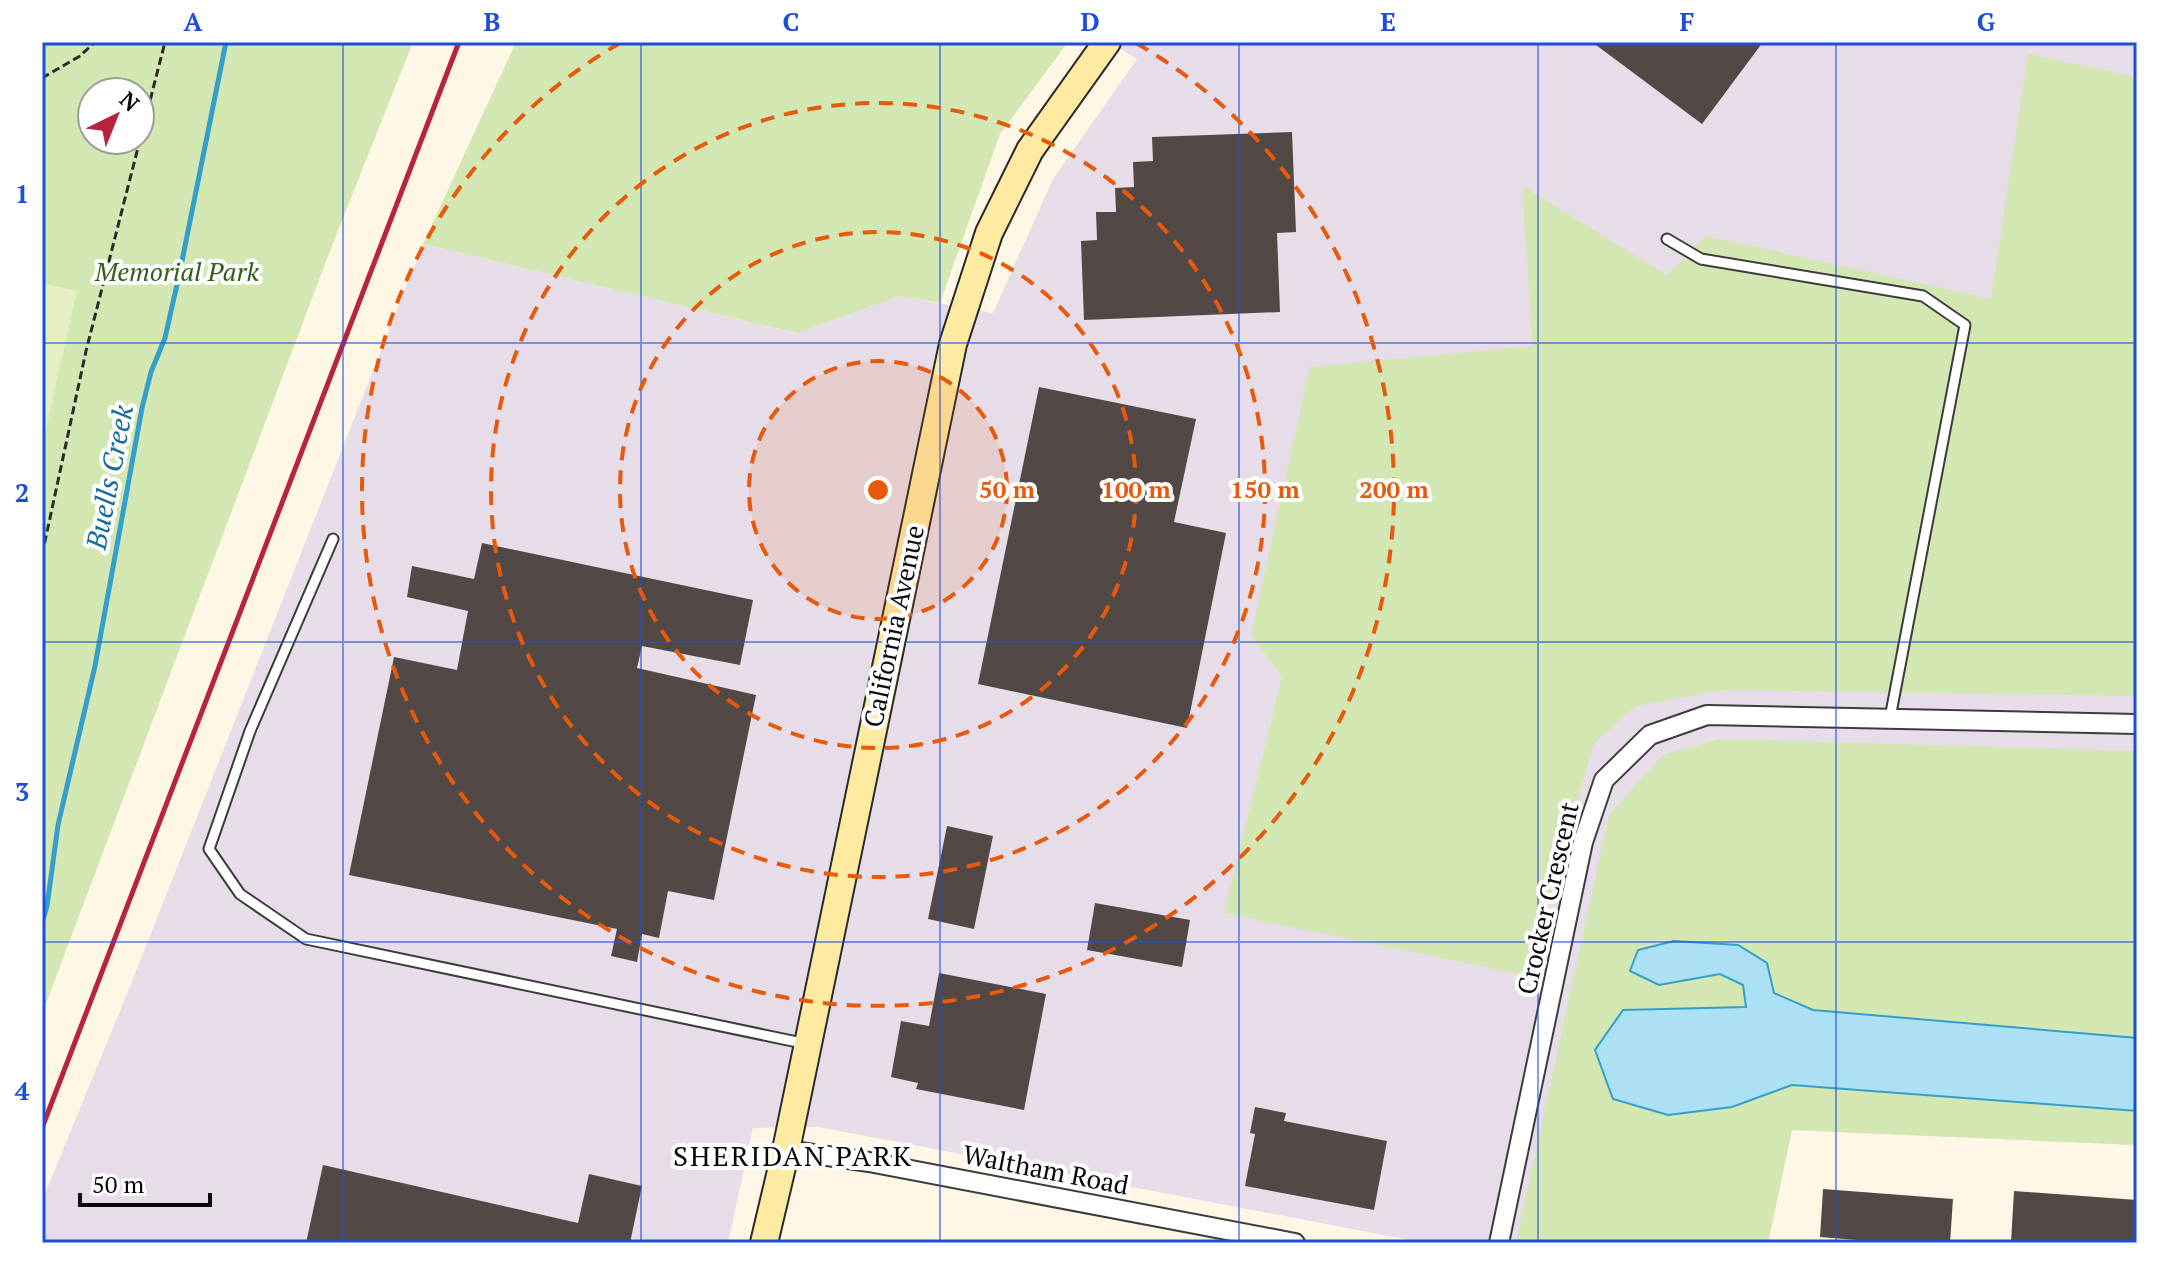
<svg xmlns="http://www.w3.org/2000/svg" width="2179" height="1285" font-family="'PT Serif',serif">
	<rect width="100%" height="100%" fill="#fff7e6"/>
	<path fill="#e6dde9" d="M1109 42H2137V1145L1792 1130 1768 1243H1425L819 1127 753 1128 728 1243H42V1201L131 984 423 244 796 333 900 296 993 313 1053 179 1137 59Z"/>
	<path fill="#d3e7b2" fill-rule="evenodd" d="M42 42H413L328 256 42 1014ZM92 92H140V140H92Z
		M516 42H1068L1000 134 940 303 900 296 797 333 423 244Z
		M2028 54 2137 77V696L1723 690 1636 706 1594 743 1528 976 1224 913 1282 677 1251 635 1310 367 1533 346 1522 186 1667 275 1706 236 1991 299Z
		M1720 739 2137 751V1038L1813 1010 1774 993 1767 963 1659 984 1720 974 1743 985 1746 1007 1623 1010 1732 1107 1792 1085 2137 1111V1145L1792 1130 1768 1243H1516L1609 815 1663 755Z"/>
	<path fill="#e4efc3" d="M42 283 77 291 42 447Z"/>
	<path fill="#ace1f5" stroke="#349fcb" stroke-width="2" d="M1674 941 1738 945 1767 963 1774 993 1813 1010 2137 1038V1111L1792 1085 1732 1107 1668 1115 1613 1099 1595 1050 1623 1010 1746 1007 1743 985 1720 974 1659 985 1630 971 1638 950Z"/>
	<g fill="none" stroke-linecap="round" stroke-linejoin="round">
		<path stroke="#349fcb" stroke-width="5" d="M42 923 47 906 58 825 95 666 142 408 151 372 165 338 180 271 226 42"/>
	</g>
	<path fill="#524946" d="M1592 42H1763L1702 124Z
		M1292 132 1296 232 1277 233 1280 312 1084 320 1081 241 1097 240 1096 212H1116L1115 188 1134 187 1133 162 1153 161 1152 137Z
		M1039 387 1196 419 1174 522 1226 533 1187 728 978 684Z
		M482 543 753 600 740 665 642 646 637 668 756 695 714 900 668 891 659 938 642 934 637 962 611 956 617 929 349 875 394 657 457 670 468 611 407 597 412 566 474 579Z
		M947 826 993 836 974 929 928 919Z
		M1095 903 1190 920 1182 967 1087 950Z
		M939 973 1046 994 1024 1110 916 1089 918 1083 891 1077 901 1021 929 1026Z
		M1255 1107 1286 1113 1284 1121 1387 1141 1374 1210 1245 1186 1255 1134 1250 1133Z
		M323 1165 578 1223 589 1174 642 1186 630 1243H306Z
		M1823 1189 1953 1199 1950 1243H1894L1820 1237Z
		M2014 1191 2137 1200V1243L2011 1242Z"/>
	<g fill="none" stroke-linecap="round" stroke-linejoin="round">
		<g stroke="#3c3c3c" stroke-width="13">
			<path id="lane" d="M1667 239 1701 259 1923 296 1965 325 1890 718
				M333 539 250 731 209 849 240 894 306 939 807 1044"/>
		</g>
		<g stroke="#3c3c3c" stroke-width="22">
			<path id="street" d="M786 1150 869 1162 1295 1243
				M1499 1243 1583 842 1604 780 1650 735 1707 715 2137 724"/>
		</g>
		<g stroke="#2b2b2b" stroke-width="30">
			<path id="secondary" d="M764 1243 786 1150 953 344 989 233 1030 150 1107 42"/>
		</g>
		<path stroke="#2b2b2b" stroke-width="3" stroke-dasharray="8 4" stroke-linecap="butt" d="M42 78 80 56 95 42
			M42 555 86 351 165 42"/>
		<use href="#lane" stroke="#fff" stroke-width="9"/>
		<use href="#street" stroke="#fff" stroke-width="18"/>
		<use href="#secondary" stroke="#ffeaa1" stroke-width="26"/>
		<path stroke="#b7243b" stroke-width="5" d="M42 1128 459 42"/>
	</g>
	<path fill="none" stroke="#1d4ed8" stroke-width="2" stroke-opacity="0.55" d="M343 42V1243M641 42V1243M940 42V1243M1239 42V1243M1538 42V1243M1836 42V1243M42 343H2137M42 642H2137M42 942H2137"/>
	<circle cx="878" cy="490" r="129" fill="#e8590c" fill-opacity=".12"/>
	<g fill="none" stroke="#e8590c" stroke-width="4" stroke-dasharray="14 10">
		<circle cx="878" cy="490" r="129"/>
		<circle cx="878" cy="490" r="258"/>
		<circle cx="878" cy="490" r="387"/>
		<path d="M1136 43A516 516 0 1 1 620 43"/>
	</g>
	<g text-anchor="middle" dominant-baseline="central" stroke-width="8" stroke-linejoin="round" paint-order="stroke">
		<g font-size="26" font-style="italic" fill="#315f1c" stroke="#fff">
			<text x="177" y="271">Memorial Park</text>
		</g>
		<g font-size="26" fill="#090909" stroke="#fff">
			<text transform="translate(893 626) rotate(-78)">California Avenue</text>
			<text transform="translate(1547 898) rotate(-77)">Crocker Crescent</text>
			<text transform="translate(1046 1169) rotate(11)">Waltham Road</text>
		</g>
		<g font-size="28" font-style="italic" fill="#166d98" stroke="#fff">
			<text transform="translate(109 477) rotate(-79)">Buells Creek</text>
		</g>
		<g font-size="28" letter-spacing="2" fill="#090909" stroke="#fff">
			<text x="793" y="1155">SHERIDAN PARK</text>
		</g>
	</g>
	<circle cx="878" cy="490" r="12" fill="#e8590c" stroke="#fff" stroke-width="4"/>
	<g font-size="24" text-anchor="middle" font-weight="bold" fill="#e8590c" stroke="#fff" stroke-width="8" stroke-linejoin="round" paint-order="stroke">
		<text x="1007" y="498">50 m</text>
		<text x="1136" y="498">100 m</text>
		<text x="1265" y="498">150 m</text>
		<text x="1394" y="498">200 m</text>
	</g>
	<rect width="2179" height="1285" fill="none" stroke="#ffffff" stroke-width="88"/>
	<g transform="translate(116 116) rotate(43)"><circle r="38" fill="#ffffff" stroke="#9d9d9d" stroke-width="2"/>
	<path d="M0-6L14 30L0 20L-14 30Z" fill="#b7243b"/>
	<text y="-12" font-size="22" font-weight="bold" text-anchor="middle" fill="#090909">N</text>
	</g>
	<path d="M80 1193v12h130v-12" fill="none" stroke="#090909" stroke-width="4"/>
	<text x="92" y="1193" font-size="24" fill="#090909" stroke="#ffffff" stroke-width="6" paint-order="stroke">50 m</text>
	<rect x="44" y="44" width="2091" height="1197" fill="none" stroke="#1d4ed8" stroke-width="3"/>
	<g font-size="26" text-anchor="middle" font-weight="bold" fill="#1d4ed8">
		<text x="193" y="31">A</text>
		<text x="492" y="31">B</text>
		<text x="791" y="31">C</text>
		<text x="1090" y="31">D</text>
		<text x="1388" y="31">E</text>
		<text x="1687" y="31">F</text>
		<text x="1986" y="31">G</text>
		<text x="22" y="203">1</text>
		<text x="22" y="502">2</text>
		<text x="22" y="801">3</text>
		<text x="22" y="1100">4</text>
	</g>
</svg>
